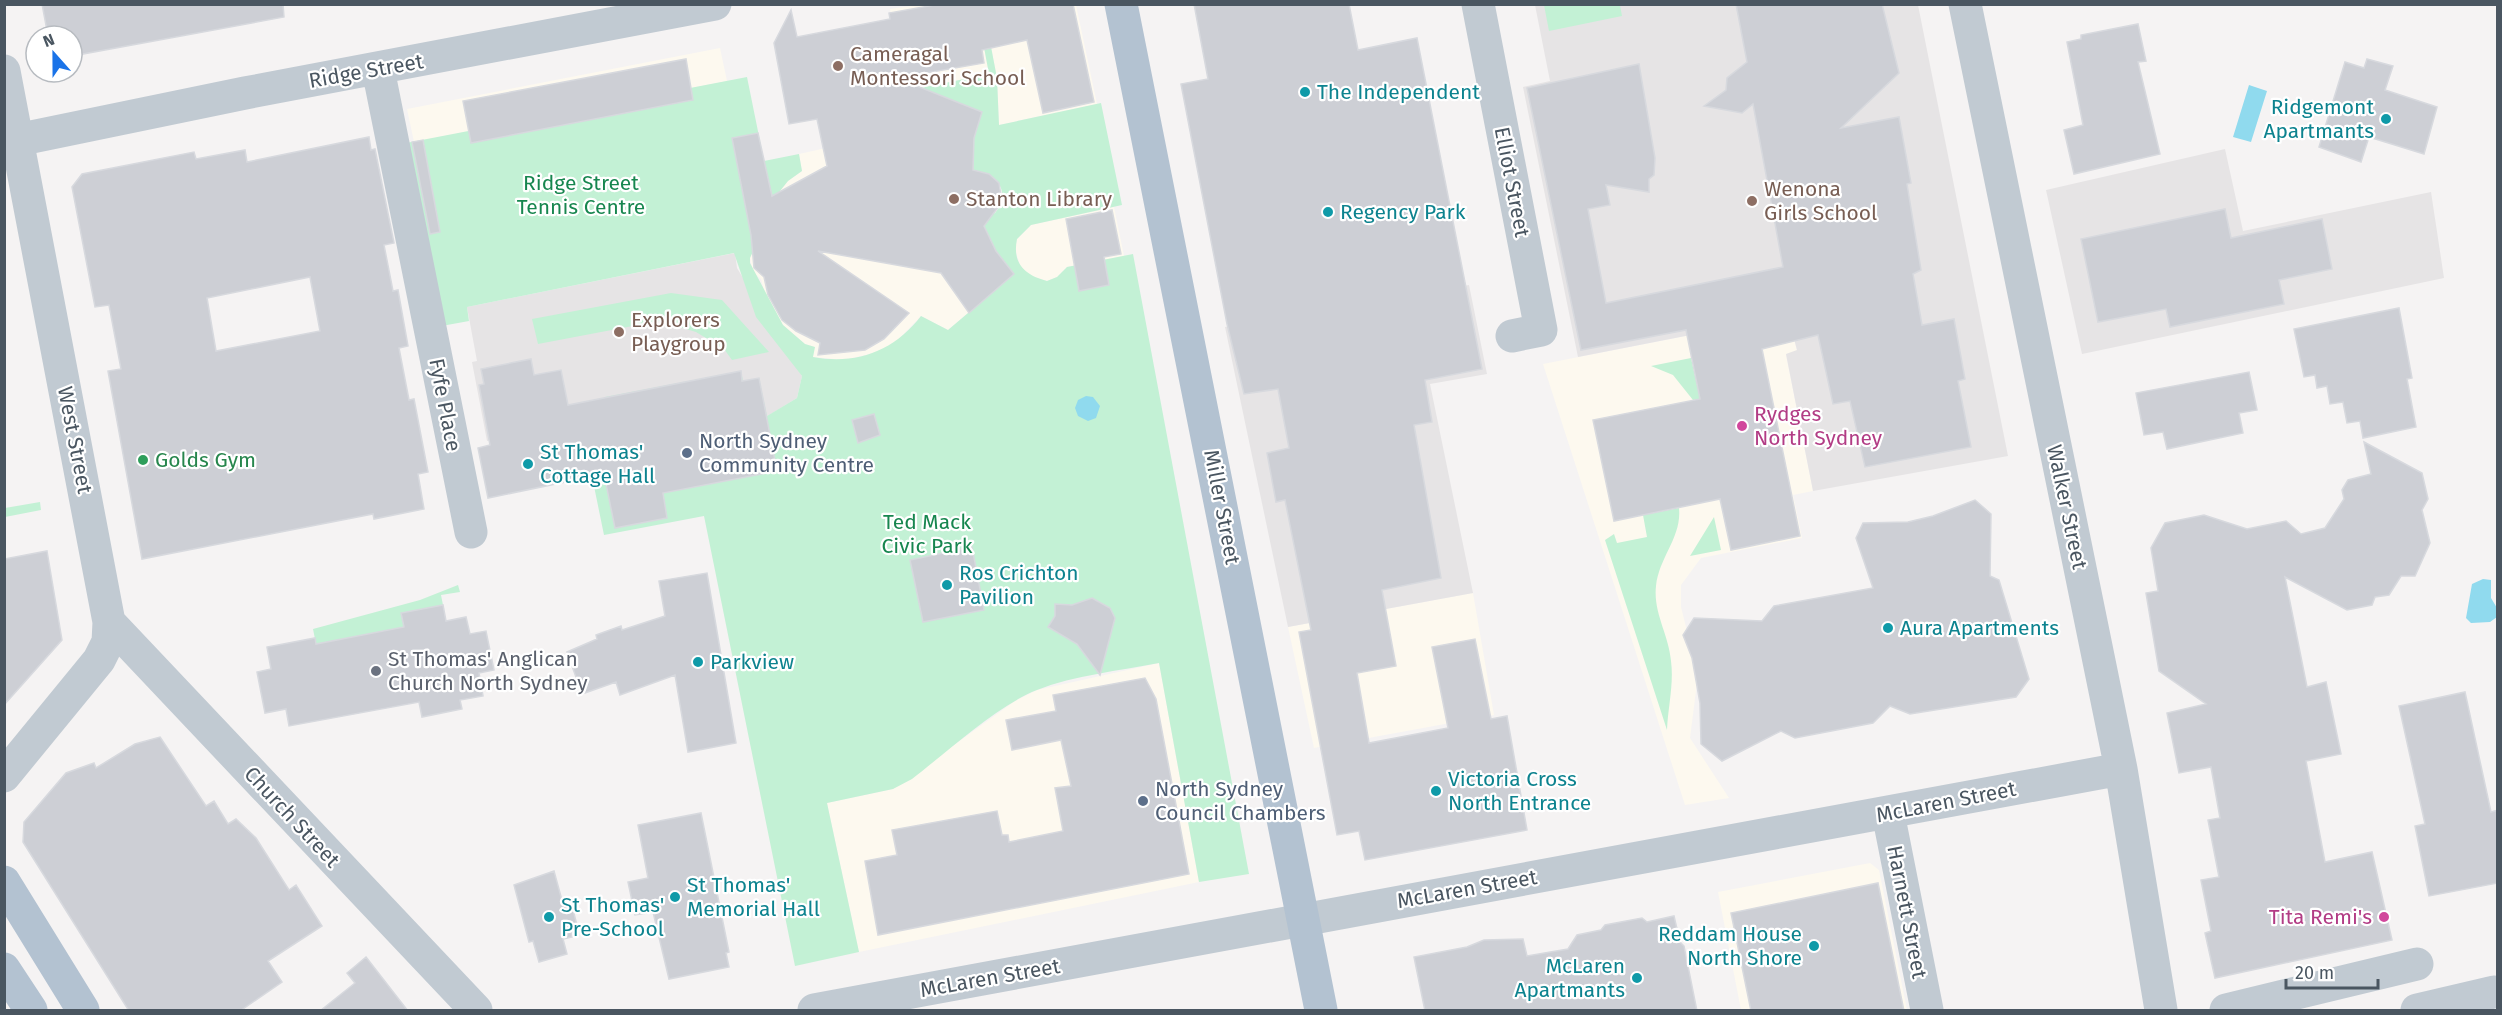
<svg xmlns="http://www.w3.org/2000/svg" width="2502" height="1015" font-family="'Fira Sans',sans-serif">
	<rect width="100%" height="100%" fill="#f5f3f3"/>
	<path fill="#fdf9ef" d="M917 5H976L989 74 922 88 982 112 974 138 973 172 989 174 999 183 1002 202 995 213 989 217 996 251 1014 274 948 330 921 316 893 345 878 352 844 360 813 357 814 347 805 344 783 325 765 294 761 279 753 272 750 258 780 191 788 181 802 171 799 154 844 144 906 91 890 9Z
		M983 5H1076L1097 104 999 125 997 78Z
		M720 48 727 81 414 142 407 109Z
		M1114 207 1124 256 1067 267 1057 277 1047 281 1032 277 1021 268 1015 249 1017 239 1031 225Z
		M1788 316 1797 351 1786 355 1813 491 1793 495 1802 538 1701 558 1681 585V607L1698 675 1690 738 1729 798 1685 805 1543 364Z
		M1473 593 1494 715 1314 748 1288 627Z
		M1159 663 1199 882 859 952 827 803 893 789 1015 701 1037 690Z
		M1870 863 1879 870 1907 1010H1741L1718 892Z"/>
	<path fill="#e6e4e5" d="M1535 5H1918L2008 456 1813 491 1786 354 1797 350 1788 316 1578 357 1523 87 1550 81Z
		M2225 149 2243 231 2431 192 2444 278 2082 354 2046 190Z
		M735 253 737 268 802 376 797 398 766 417 759 378 742 381 741 371 605 398 581 424 487 441 472 362 477 361 467 307Z
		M1469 285 1487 374 1430 384 1473 593 1288 627 1225 327Z"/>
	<path fill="#c3f1d5" d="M976 5H983L997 78 999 125 1101 103 1122 205 1031 225 1017 239C1012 264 1025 275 1047 281L1057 277 1067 267 1133 254 1249 874 1199 882 1159 663C1119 671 1075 675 1037 690 998 705 947 752 912 779L893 789 827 803 859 952 795 966 704 516 604 535 579 413 607 408 605 397 741 371 743 381 759 378 767 416 797 398 802 376 756 317 734 253 467 307 469 321 436 327 401 144 747 77 764 161 799 154 802 171 788 181 780 191 750 258V263L783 325 805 344 815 347 813 357C857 365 894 351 921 316L948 330 1014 274 996 251 981 219 995 213C1012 193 997 171 973 172L974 138 982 112 920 88 989 74Z
		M1544 5H1620L1622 16 1549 31Z
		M671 293 722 300 769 352 732 360 724 349 696 332 659 321 538 344 532 319Z
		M1691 358 1700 399 1693 400 1673 375 1651 366Z
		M40 502 41 510 5 517V508Z
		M1679 508C1682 537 1659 557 1656 586 1653 613 1669 635 1671 661 1674 684 1668 707 1667 730L1605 540 1614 534 1617 543 1647 537 1643 515Z
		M1714 517 1721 550 1690 556Z
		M458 585 460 592 441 595 443 605 402 613 404 627 316 644 313 629 420 600Z"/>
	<path fill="#90daee" d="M2249 85 2267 91 2251 142 2233 137Z
		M1086 396 1093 397 1100 406 1096 418 1088 421 1078 416 1075 408 1078 400Z
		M2483 579 2491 580V598L2497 608V617L2490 622 2471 623 2466 618 2472 584Z"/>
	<path fill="#cdcfd5" stroke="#d7d9de" stroke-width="1.5" fill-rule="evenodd" d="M42 4H283L284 17 72 56V36H48Z
		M940 4H1073L1094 102 1043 113 1027 40 982 50 984 63 897 78 982 112 974 138 973 170 989 174 999 183 1002 202 984 226 996 251 1014 274 969 313 941 273 818 251 909 313 884 339 865 350 818 355 820 343 796 331 782 320 768 295 764 277 754 268 751 235 732 138 758 133 772 196 827 166 817 119 789 124 774 43 791 10 797 37 890 19 889 13Z
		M1194 4H1349L1358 50 1417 38 1482 369 1425 380 1432 422 1414 425 1441 578 1382 590 1396 666 1357 673 1369 743 1448 728 1432 647 1475 639 1491 719 1507 716 1527 830 1365 860 1359 831 1337 835 1299 632 1311 630 1285 500 1276 502 1267 453 1289 448 1278 389 1244 394 1227 324 1181 84 1208 79Z
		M1736 4H1882L1899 73 1841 128 1899 117 1911 183 1907 184 1921 270 1913 274 1922 325 1954 319 1965 379 1958 381 1971 447 1865 467 1850 401 1833 404 1818 335 1762 349 1800 536 1731 550 1720 499 1614 521 1593 420 1700 399 1686 330 1581 350 1527 88 1639 64 1655 158 1654 175 1649 179V192L1606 185 1610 205 1588 209 1606 303 1783 267 1753 104 1742 113 1704 106 1726 90 1727 78 1747 62Z
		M2138 24 2146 61 2138 62 2160 154 2074 174 2064 130 2083 125 2067 42 2081 39V35Z
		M686 59 693 100 471 143 463 101Z
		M2367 59 2393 66 2385 90 2437 107 2424 154 2369 137 2361 162 2319 147 2345 62 2364 68Z
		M369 137 371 150 375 149 394 243 384 245 393 291 398 290 408 346 399 348 409 400 414 399 428 472 418 474 424 509 374 519 373 514 142 559 108 371 121 369 109 305 95 307 72 187 82 174 194 152 196 159 245 150 247 162ZM310 277 320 331 216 351 207 298Z
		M423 140 440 232 430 234 412 142Z
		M2225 209 2231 238 2322 219 2332 269 2279 280 2284 304 2170 327 2166 309 2098 322 2081 239Z
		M1112 210 1121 254 1104 257 1109 285 1079 291 1066 219Z
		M2399 308 2412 378 2407 379 2416 427 2363 438 2360 421 2347 423 2343 402 2330 404 2327 386 2317 388 2315 375 2304 377 2294 329Z
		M531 359 534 375 561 370 568 405 741 371 742 381 759 378 777 471 663 493 667 518 615 528 604 474 488 498 478 448 490 445 479 385 484 384 481 369Z
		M2249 372 2257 410 2239 413 2243 433 2167 449 2163 432 2144 435 2136 393Z
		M874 414 880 435 858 443 852 420Z
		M2364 442 2422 473 2428 499 2422 510 2430 543 2415 576H2401L2389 595 2375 597 2372 605 2347 610 2285 577 2307 687 2326 682 2341 754 2306 761 2325 862 2372 852 2392 940 2215 978 2205 933 2211 931 2201 880 2219 877 2208 820 2220 818 2211 767 2179 773 2167 713 2206 704 2159 671 2146 593 2158 591 2151 548 2165 523 2204 515 2247 529 2286 521 2301 534 2325 528 2344 499 2342 490 2348 480 2371 474Z
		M1975 500 1991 514 1990 576 1999 580 2029 679 2016 697 1910 714 1890 706 1873 723 1795 738 1781 731 1722 761 1701 744 1700 703 1692 658 1683 635 1694 618 1762 621 1774 606 1873 588 1856 538 1863 523 1908 522 1933 516Z
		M972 547 984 610 923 622 910 560Z
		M47 551 62 640 4 705V559Z
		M707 573 736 743 688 752 675 675 620 695 616 682 582 694 567 652 597 639 596 635 621 626 622 630 665 616 659 581Z
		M1092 598 1110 608 1115 618 1100 675 1077 644 1048 627 1055 616V604L1072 605Z
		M443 605 446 621 466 617 470 634 486 631 494 670 479 673 483 696 460 700 462 709 422 717 419 702 289 726 286 709 265 713 257 672 271 669 267 647 315 638 316 644 404 627 401 613Z
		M1145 678 1156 699 1189 874 878 935 865 861 897 855 892 830 997 811 1002 835H1008L1009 842 1063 831 1055 788 1071 786 1061 740 1012 750 1006 720 1056 711 1053 695Z
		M2465 692 2491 812 2498 810V883L2429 896 2415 826 2425 824 2399 706Z
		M160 737 206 806 214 801 228 824 236 819 256 838 289 890 296 885 322 926 268 961 282 982 240 1011H129L23 842 24 822 66 773 94 763 96 768 135 744Z
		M701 813 729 952 726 953 729 967 669 979 653 912 635 915 628 882 648 878 638 825Z
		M554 871 563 904 571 902 578 929 571 932 572 937 563 939 567 954 539 962 533 941 529 942 514 885Z
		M1878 883 1904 1011H1751L1731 913Z
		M1674 916 1680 942 1684 946 1697 1011H1425L1414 957 1467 947 1484 940 1523 939 1527 956 1568 949 1577 935 1601 930 1605 925 1642 918 1647 922Z
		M366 957 408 1011H320L355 983 347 973Z"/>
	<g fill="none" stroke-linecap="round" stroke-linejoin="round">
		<path stroke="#c1cad2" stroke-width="33" d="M1478 4 1541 330 1512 336
			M1965 4 2121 769 2161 1010
			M378 69 471 532
			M4 71 109 622 108 642 99 660 4 776
			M17 140 245 93 715 4
			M109 622 476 1010
			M1888 813 1927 1010
			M814 1010 2121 769
			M2226 1010 2417 964
			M2417 1010 2494 992"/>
		<path stroke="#b3c2d1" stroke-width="33" d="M1121 4 1321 1010
			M4 882 83 1010
			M4 969 31 1010"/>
	</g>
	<g fill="#8d6e63" stroke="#fff" stroke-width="2">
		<circle cx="838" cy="66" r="6"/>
		<circle cx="954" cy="199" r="6"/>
		<circle cx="1752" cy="201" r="6"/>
		<circle cx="619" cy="332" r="6"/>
	</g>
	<g fill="#0f9aa8" stroke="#fff" stroke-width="2">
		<circle cx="1305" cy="92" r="6"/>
		<circle cx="2386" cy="119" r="6"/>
		<circle cx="1328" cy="212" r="6"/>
		<circle cx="528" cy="464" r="6"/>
		<circle cx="947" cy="585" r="6"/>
		<circle cx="1888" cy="628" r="6"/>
		<circle cx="698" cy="662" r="6"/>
		<circle cx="1436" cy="791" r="6"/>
		<circle cx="675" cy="897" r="6"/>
		<circle cx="549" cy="917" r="6"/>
		<circle cx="1814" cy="946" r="6"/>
		<circle cx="1637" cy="978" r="6"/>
	</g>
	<g fill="#d1479c" stroke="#fff" stroke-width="2">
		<circle cx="1742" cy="426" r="6"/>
		<circle cx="2384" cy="917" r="6"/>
	</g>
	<g fill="#5c6f8a" stroke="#fff" stroke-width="2">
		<circle cx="687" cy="453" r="6"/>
		<circle cx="1143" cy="801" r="6"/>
	</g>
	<circle fill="#2e9e5b" stroke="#fff" stroke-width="2" cx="143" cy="460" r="6"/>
	<circle fill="#6b7280" stroke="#fff" stroke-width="2" cx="376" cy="671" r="6"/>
	<g text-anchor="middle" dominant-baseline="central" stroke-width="4.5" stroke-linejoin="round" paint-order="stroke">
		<g font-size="21" fill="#785e54" stroke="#fff" text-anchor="start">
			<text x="850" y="54">Cameragal<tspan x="850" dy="24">Montessori School</tspan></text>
			<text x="1764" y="189">Wenona<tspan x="1764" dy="24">Girls School</tspan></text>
			<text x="966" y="199">Stanton Library</text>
			<text x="631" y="320">Explorers<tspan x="631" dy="24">Playgroup</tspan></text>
		</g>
		<g font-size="21" fill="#4a5661" stroke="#fff">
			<text transform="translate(366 71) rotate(-10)">Ridge Street</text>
			<text transform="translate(1512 182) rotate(79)">Elliot Street</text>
			<text transform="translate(445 405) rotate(79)">Fyfe Place</text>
			<text transform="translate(75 440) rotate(79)">West Street</text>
			<text transform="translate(1222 507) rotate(79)">Miller Street</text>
			<text transform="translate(2067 507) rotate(78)">Walker Street</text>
			<text transform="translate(1946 802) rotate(-11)">McLaren Street</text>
			<text transform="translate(292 817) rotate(47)">Church Street</text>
			<text transform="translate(1467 889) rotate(-10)">McLaren Street</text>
			<text transform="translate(1907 912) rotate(79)">Harnett Street</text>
			<text transform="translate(990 978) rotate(-10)">McLaren Street</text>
		</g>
		<g font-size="21" fill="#0d838f" stroke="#fff" text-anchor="start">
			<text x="1317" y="92">The Independent</text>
			<text x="2374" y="107" text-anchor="end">Ridgemont<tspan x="2374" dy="24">Apartmants</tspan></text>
			<text x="1340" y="212">Regency Park</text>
			<text x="540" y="452">St Thomas'<tspan x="540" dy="24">Cottage Hall</tspan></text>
			<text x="959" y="573">Ros Crichton<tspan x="959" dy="24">Pavilion</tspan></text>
			<text x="1900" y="628">Aura Apartments</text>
			<text x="710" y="662">Parkview</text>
			<text x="1448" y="779">Victoria Cross<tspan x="1448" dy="24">North Entrance</tspan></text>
			<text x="687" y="885">St Thomas'<tspan x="687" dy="24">Memorial Hall</tspan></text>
			<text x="561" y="905">St Thomas'<tspan x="561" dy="24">Pre-School</tspan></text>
			<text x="1802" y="934" text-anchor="end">Reddam House<tspan x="1802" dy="24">North Shore</tspan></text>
			<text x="1625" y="966" text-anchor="end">McLaren<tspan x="1625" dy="24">Apartmants</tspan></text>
		</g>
		<g font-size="21" fill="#17864f" stroke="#fff">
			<text x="581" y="183">Ridge Street<tspan x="581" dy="24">Tennis Centre</tspan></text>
			<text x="927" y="522">Ted Mack<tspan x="927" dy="24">Civic Park</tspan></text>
		</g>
		<g font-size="21" fill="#b23c85" stroke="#fff" text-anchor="start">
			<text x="1754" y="414">Rydges<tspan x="1754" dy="24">North Sydney</tspan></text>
			<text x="2372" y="917" text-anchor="end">Tita Remi's</text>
		</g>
		<g font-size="21" fill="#4e5e75" stroke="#fff" text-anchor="start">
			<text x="699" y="441">North Sydney<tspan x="699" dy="24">Community Centre</tspan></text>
			<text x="1155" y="789">North Sydney<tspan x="1155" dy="24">Council Chambers</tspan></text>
		</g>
		<g font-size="21" fill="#27864d" stroke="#fff" text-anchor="start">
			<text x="155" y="460">Golds Gym</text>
		</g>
		<g font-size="21" fill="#5b616d" stroke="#fff" text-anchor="start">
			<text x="388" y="659">St Thomas' Anglican<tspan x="388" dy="24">Church North Sydney</tspan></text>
		</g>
	</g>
	<rect width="2502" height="1015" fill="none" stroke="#4a5661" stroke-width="12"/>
	<g transform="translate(54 54) rotate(339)"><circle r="28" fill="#ffffff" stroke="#b7bbc0" stroke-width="1.5"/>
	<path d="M0-4.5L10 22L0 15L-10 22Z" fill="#1a73e8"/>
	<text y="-9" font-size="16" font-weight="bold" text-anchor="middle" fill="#4a5661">N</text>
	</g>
	<path d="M2286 979v9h92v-9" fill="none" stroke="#4a5661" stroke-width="3"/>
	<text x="2295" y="979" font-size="18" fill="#4a5661" stroke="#ffffff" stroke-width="4.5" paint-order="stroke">20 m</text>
</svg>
